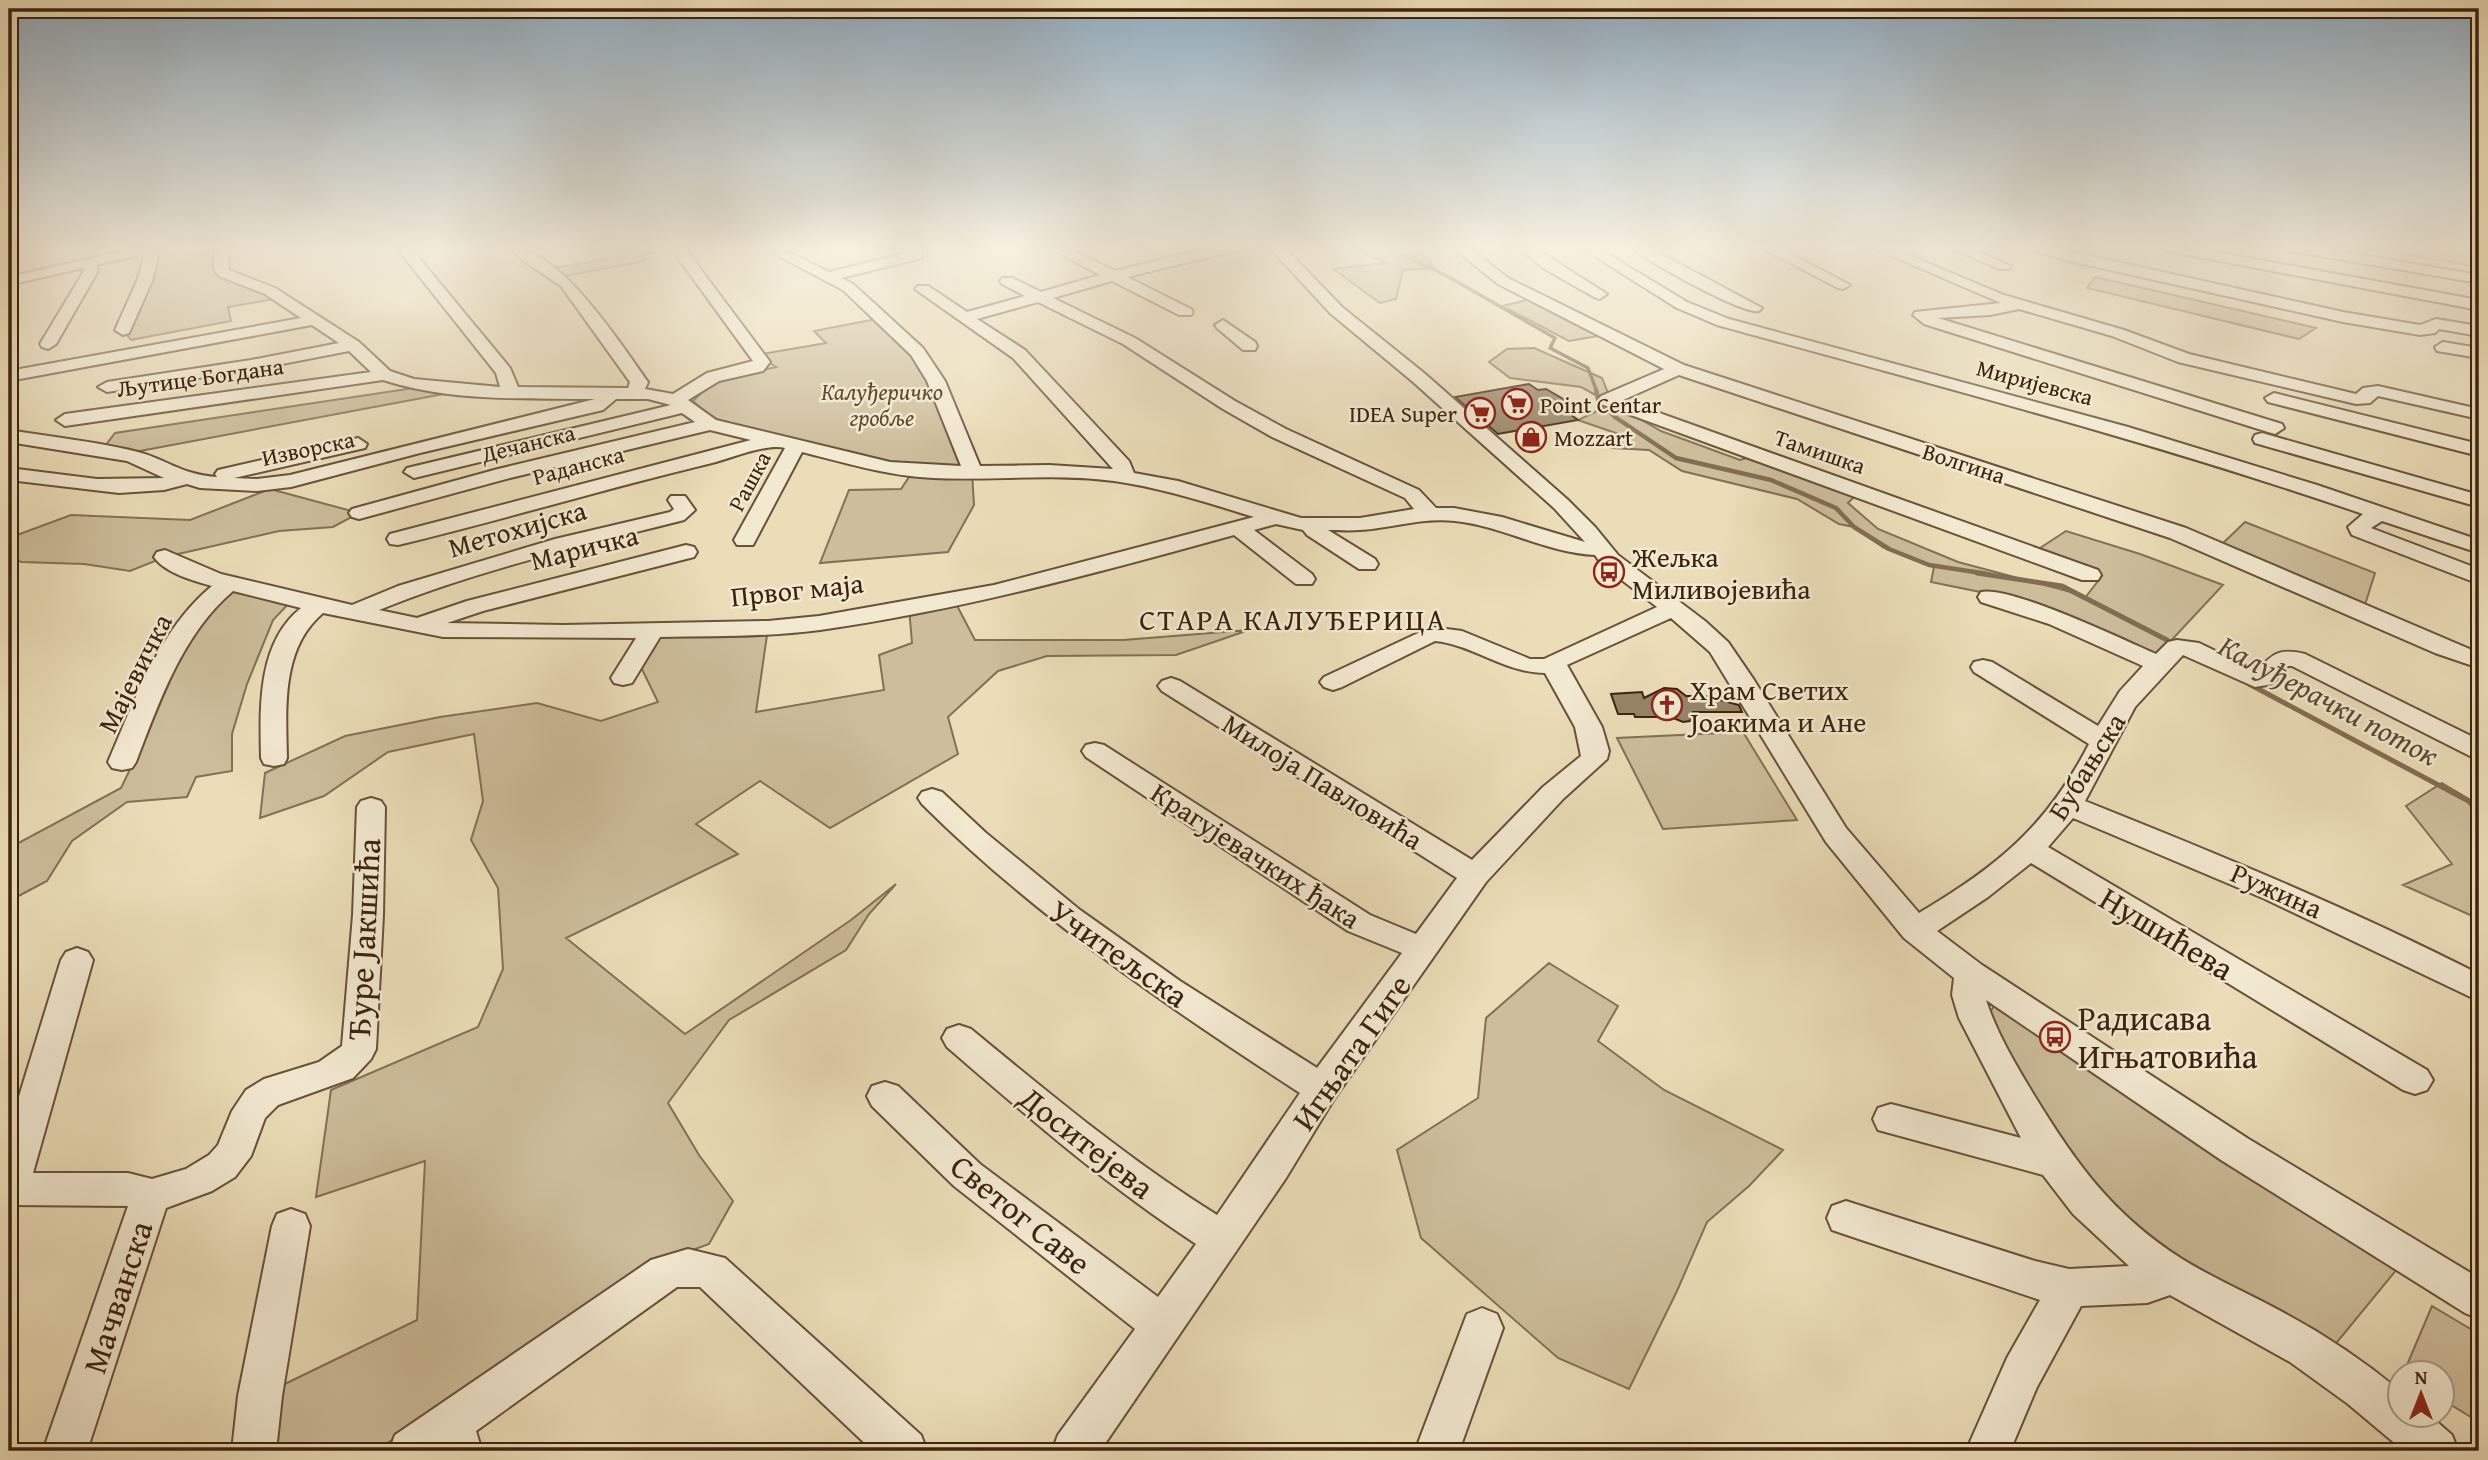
<svg xmlns="http://www.w3.org/2000/svg" width="2488" height="1460" font-family="'Gentium Book Plus',serif">
	<rect width="100%" height="100%" fill="#ebddb8"/>
	<filter id="stains"><feTurbulence type="fractalNoise" baseFrequency=".00286" numOctaves="4"/><feColorMatrix values="0 0 0 0 .2 0 0 0 0 .09 0 0 0 0 .02 0 0 0 .5 -.17"/></filter>
	<radialGradient id="worn" r=".72"><stop offset=".6" stop-color="#630" stop-opacity="0"/><stop offset="1" stop-color="#630" stop-opacity=".3"/></radialGradient>
	<path fill="#cdbd9b" stroke="#847055" stroke-width="2" d="M157 247H221V269L280 298 228 307 231 321 131 340 123 330 152 260 143 250Z
		M653 247H677L679 250 645 254V261L560 277 548 269 601 260 629 250Z
		M1361 247C1390 247 1416 243 1435 268L1403 270 1396 299 1380 303 1333 269 1386 263 1364 253Z
		M2364 247H2479V267Z
		M2095 277 2316 328 2299 339 2087 288Z
		M1536 298 1610 334 1569 341 1502 306Z
		M881 318 917 352 966 468 870 462 715 421 693 401 714 381 776 367 756 355 826 343 814 331Z
		M1534 348 1602 378 1612 403 1661 431 1740 460 1757 455 1860 491 1848 503 1878 529 1958 562 2071 592 2084 599 2102 576 2037 550 2066 531 2140 554 2223 585 2153 660 1990 594 1931 582 1934 567 1883 547 1854 527 1839 524 1797 499 1682 471 1649 450 1612 448 1604 439 1627 437 1578 420 1612 404 1581 387 1510 378 1489 362 1507 349Z
		M427 386 465 390 124 454 102 450 115 433Z
		M913 471 972 472 974 505 948 552 820 563 849 490 901 489Z
		M270 489 359 513 333 527 279 531 165 557 130 571 84 564 22 562 9 559V538L71 515 190 520Z
		M2245 522 2375 573 2363 611 2217 549Z
		M229 583 293 599 273 620 247 684 232 734V771L196 777 187 797 127 802 72 841 47 881 9 901V848L121 788 134 761 173 652Z
		M954 600 975 640H1123L1249 630 1176 655 1047 656 998 671 948 717 958 754 830 828 760 781 696 824 738 854 566 938 685 1034 851 920 896 884 869 914 846 950 729 1020 668 1103 699 1155 733 1201 709 1244 636 1271 376 1451H260V1396L417 1320 425 1161 316 1197 331 1090 478 1027 503 969 498 888 471 840 483 801 474 734 388 752 324 796 260 818 265 773 345 736 440 717 537 703 601 721 658 702 636 657 653 630 768 628 756 712 884 690 879 655 912 643 909 608Z
		M1743 732 1797 820 1663 829 1617 738Z
		M2442 783 2479 805V919L2403 885 2452 864 2406 806Z
		M1549 963 1618 1006 1598 1041 1664 1090 1783 1150 1749 1186 1707 1222 1677 1291 1629 1389 1558 1358 1421 1238 1397 1150 1478 1098 1486 1018Z
		M1995 1004 2402 1263 2329 1352 2177 1265 2098 1197 1986 1020Z
		M2432 1306 2479 1334V1422L2443 1400 2442 1372H2404Z"/>
	<g fill="none" stroke-linecap="round" stroke-linejoin="round">
		<path stroke="#826d52" stroke-width="3.5" d="M1387 247 1447 276 1555 338 1550 348 1588 368 1597 392"/>
		<path stroke="#826d52" stroke-width="4.5" d="M1596 390 1598 399 1615 417 1676 458 1771 480 1836 508 1854 527 1889 549 1929 565 1988 574"/>
		<path stroke="#826d52" stroke-width="5" d="M1977 573 2062 586 2167 640
			M2249 684 2474 804"/>
		<path stroke="#826d52" stroke-width="6" d="M2471 803 2479 807"/>
	</g>
	<path fill="#978467" stroke="#3c230f" stroke-width="2" d="M1529 384 1538 390 1546 389 1584 411 1570 414 1578 420 1498 434 1455 397Z
		M1664 688 1677 689 1686 696H1705L1739 705 1742 712H1693L1690 721 1683 722 1671 717H1635L1634 714H1618L1611 694 1642 692 1644 698Z"/>
	<g fill="none" stroke-linecap="round" stroke-linejoin="round">
		<g stroke="#685239" stroke-width="4">
			<path id="minor" d="M139 247H164L154 252 158 256 152 281 129 333 123 335 115 330 137 281 144 257 141 255 96 265 98 271 56 344 48 349 42 347 40 344 84 271 83 268 9 285V277Z
				M214 247H228L229 270 275 288 359 342 390 371 414 379 500 387 496 373 396 247H410L510 368 518 387 628 388 630 382 561 286 524 261 509 247C557 245 621 344 648 382L645 389 673 394 707 373 753 361 670 247H684L770 362 763 371 719 381 688 400 716 420 890 462 961 466 927 381 911 355 843 290 761 247H778L829 272 903 254 891 247H909L922 252V258L841 278 853 284 923 348 945 381 980 466 1049 465 1113 469 1013 358 915 289 918 286H928L967 312 1025 296 1002 284 1000 281 1002 278H1012L1041 292 1100 275 1048 247H1065L1115 271 1213 247H1240L1238 250 1127 277 1191 309 1193 312 1191 315H1179L1112 281 1053 298 1135 338 1235 401 1286 429 1419 490 1436 508H1454L1502 517 1585 542 1554 508 1412 381 1330 313 1269 247H1284L1342 307 1424 373 1568 500 1595 527 1618 555 1705 621 1728 642 1754 680 1846 828 1919 913C1997 867 2047 826 2089 744L1974 672 1971 667 1974 662 1983 660 1992 662 2098 726 2120 691 2143 666 2049 624 1981 602 1978 597 1981 592C2009 585 2124 640 2156 654L2168 642 2177 640 2199 643 2257 671C2273 653 2279 648 2305 654L2479 740V758L2470 756 2292 666H2288L2273 684 2255 687 2183 655 2135 707 2085 801C2218 854 2351 909 2479 974V1001L2265 899 2073 818 2048 847 2427 1070 2433 1080 2427 1090 2415 1094 2403 1090 2031 863 1988 897 1937 931 1982 965 2247 1138 2479 1278V1319L2465 1313 2221 1160 1986 1000C1997 1034 2016 1065 2034 1095 2076 1164 2113 1215 2182 1259 2216 1280 2252 1295 2286 1314 2327 1336 2365 1362 2400 1391V1414H2428L2452 1435 2458 1451H2404L2348 1404 2290 1362 2170 1295 2147 1303 2081 1306 2037 1387 2010 1451H1966L2007 1358 2040 1300 1832 1230 1827 1218 1832 1206 1846 1201 2035 1261 2069 1269 2129 1266 2073 1214 2043 1175 1878 1130 1873 1119 1878 1108 1891 1104 2021 1138 1959 1018 1952 995 1954 978 1904 938 1826 842 1710 652 1671 618 1567 665 1602 727 1609 751 1607 759 1563 799 1486 882 1334 1099 1286 1178 1100 1451H1052L1058 1435 1135 1329 954 1186 872 1106 867 1096 872 1086 885 1082 898 1086 980 1164 1158 1297 1196 1244C1107 1186 1028 1117 947 1047L942 1038 947 1029 959 1025 971 1029C1051 1095 1129 1160 1217 1215L1300 1093C1166 1006 1036 917 922 804L918 798 922 792 932 789 942 792 986 833 1080 910 1180 981 1317 1068 1402 953 1348 931 1086 757 1082 751 1086 745 1095 743 1104 745 1370 915 1416 934 1457 878 1162 691 1158 686 1162 681 1171 678 1180 681 1472 860 1543 787 1581 756 1575 727 1545 673C1505 673 1474 645 1435 641L1342 687 1333 690 1324 687 1320 682 1324 677 1431 627 1462 631 1530 659H1544L1657 607 1602 565 1595 555C1547 553 1503 526 1455 521 1423 517 1392 528 1360 530 1349 531 1338 530 1328 530L1375 559 1378 564 1375 569H1359L1307 535 1303 530 1276 524 1254 530 1312 574 1315 579 1312 584H1296L1234 535C1097 573 961 610 820 630 767 637 713 636 660 637L632 683 623 685 614 683 611 678 636 638 443 637 323 613C281 648 286 708 287 758L284 764 274 766 264 764 261 758C260 708 257 643 301 608L233 591C183 633 159 702 136 762L132 768 122 770 112 768 108 762C134 702 160 628 212 586 194 581 165 573 154 557L157 552 165 550 221 574 352 605 398 586 555 539 670 512 674 509 668 500 671 496H685L695 510 684 520C582 546 477 570 379 610L417 618 467 601 686 545 694 547 697 552 694 557 483 611 447 623 563 625 768 621 819 616 994 585 1254 517C1208 503 1163 488 1114 481 1054 473 993 481 933 478 888 476 846 463 802 452L753 545H737L734 540 785 448C766 443 730 459 708 464 604 489 502 520 398 545L390 544 387 539 390 534 751 440 710 430 510 478 359 519 352 517 349 513 352 509 498 469 695 422 682 413 414 478 404 472 407 468 671 405 648 399H616L603 410 420 453 291 487 257 491 200 488 187 484 164 490 119 493 9 480V468L97 479 164 478 127 461 9 442V430C50 437 93 441 134 451 165 458 181 475 217 477L215 474 218 470 358 438 367 444 365 448 234 478 257 479 290 475 595 399C525 398 451 402 383 380L65 426 56 420 65 414 371 372 349 351 251 370 107 392 98 387 107 382 251 360 339 343 312 325 9 381V371L301 318 265 294 219 276 214 269ZM1038 302 1123 344 1223 409 1272 437 1405 498 1414 509 1360 518H1301L1178 481 1134 473 1129 461 1025 350 977 319Z
				M1452 247H1468L1508 278 1684 365 2186 528 2479 653V668L2435 653 2170 538 1679 375 1623 400 2098 570 2101 575 2098 580H2082L1601 404 1598 400 1601 396 1664 369 1498 284Z
				M1518 247H1533L1607 294 1599 299 1594 297 1543 268Z
				M1580 247H1596L1687 302 1729 319 2128 427 2317 485 2479 540V553L2382 521 2371 528 2479 569V584L2352 535 2348 527 2363 514C2151 441 1934 385 1717 325L1677 308Z
				M1631 247H1648L1762 308 1759 311C1744 315 1644 260 1631 247Z
				M1684 247H1702L1705 250 1698 254Z
				M1760 247H1777L1850 285 1843 289 1838 288Z
				M1871 247H1889L2004 295 2124 330 2189 354 2356 394 2363 388 2378 386 2479 409V419L2378 396 2370 403 2356 404 2178 362 2112 336 2019 309 1990 315 1938 318 2282 424 2284 428 2275 434 2268 432 1924 324 1913 315 1915 312 2001 303Z
				M1949 247H1968L2011 266 2009 269H1999Z
				M2029 247H2050L2343 312 2420 325 2436 319 2479 326V336L2439 329 2435 333 2420 335 2343 322 2074 262 2031 250Z
				M2160 247H2188L2479 300V310L2167 251Z
				M2283 247H2313L2479 275V283L2290 251Z
				M1223 320 1255 342 1257 346 1255 350H1243L1217 328 1215 325Z
				M2443 342 2479 348V358L2437 351 2435 347Z
				M2274 393 2479 444V456L2268 402 2265 398Z
				M2262 433 2479 495V507L2255 443 2253 439 2255 435Z
				M371 798 381 801 385 807 383 915 376 1049 371 1059 353 1078 278 1105 265 1118 251 1156 235 1177 212 1191 166 1208 87 1451H43L128 1206 9 1205V1129L61 960 66 952 77 948 88 952 93 960 33 1173H128L152 1179 186 1169 209 1155 218 1145 232 1111 246 1090 264 1079 319 1062 342 1046 353 915 357 807 361 801Z
				M291 1209 305 1214 310 1226 282 1396 276 1451H232L238 1396 272 1226 277 1214Z
				M688 1249 725 1258 921 1435 927 1451H873L700 1287H677L476 1431 482 1451H389L395 1435 651 1260Z
				M1482 1308 1497 1314 1503 1328 1459 1451H1415L1467 1314Z"/>
		</g>
		<use href="#minor" fill="#f2e9d1" fill-rule="evenodd"/>
	</g>
	<linearGradient id="sky" x2="0" y2="1"><stop stop-color="#91abbe"/><stop offset="0.55" stop-color="#f6f0df"/><stop offset="1" stop-color="#f6f0df" stop-opacity="0"/></linearGradient>
	<rect width="2488" height="451" fill="url(#sky)"/>
	<defs>
		<g id="supermarket-ring" transform="scale(1.575)"><circle r="9.5" fill="#f2e9d1" stroke="#8f2418" stroke-width="1.5"/><path d="M-6-5.5h2.5l.6 2H6L4.5 2H-2.5L-4.4-4H-6ZM-1.5 3.2a1.3 1.3 0 1 0 .1 0ZM3 3.2a1.3 1.3 0 1 0 .1 0Z" fill="#8f2418"/></g>
		<g id="shop-ring" transform="scale(1.575)"><circle r="9.5" fill="#f2e9d1" stroke="#8f2418" stroke-width="1.5"/><path d="M-5-2.5h2.3a2.7 3.5 0 0 1 5.4 0H5L5.5 6h-11ZM-1.5-2.5h3a1.5 2.3 0 0 0-3 0Z" fill="#8f2418"/></g>
		<g id="bus-ring" transform="scale(1.575)"><circle r="9.5" fill="#f2e9d1" stroke="#8f2418" stroke-width="1.5"/><path d="M-5-6H5V4H4V6H2V4H-2V6H-4V4H-5ZM-3.5-4V0h7V-4ZM-3.5 1.2v1.5H-2V1.2ZM2 1.2v1.5H3.5V1.2Z" fill="#8f2418"/></g>
		<g id="church-ring" transform="scale(1.575)"><circle r="9.5" fill="#f2e9d1" stroke="#8f2418" stroke-width="1.5"/><path d="M-1.2-6h2.4v3.5h3.3v2.4h-3.3V6h-2.4V-.1h-3.3v-2.4h3.3Z" fill="#8f2418"/></g>
	</defs>
	<g fill-rule="evenodd">
		<use href="#supermarket-ring" x="1517" y="404"/>
		<use href="#supermarket-ring" x="1480" y="413"/>
		<use href="#shop-ring" x="1531" y="437"/>
		<use href="#bus-ring" x="1609" y="572"/>
		<use href="#church-ring" x="1667" y="705"/>
		<use href="#bus-ring" x="2055" y="1037"/>
	</g>
	<g text-anchor="middle" dominant-baseline="central" stroke-width="5" stroke-linejoin="round" paint-order="stroke">
		<g font-size="23" fill="#3c230f" stroke="#f2e9d1">
			<text transform="translate(200 377) rotate(-8)">Љутице Богдана</text>
			<text transform="translate(2035 382) rotate(15)">Миријевска</text>
			<text transform="translate(528 443) rotate(-14)">Дечанска</text>
			<text transform="translate(308 448) rotate(-12)">Изворска</text>
			<text transform="translate(1820 451) rotate(19)">Тамишка</text>
			<text transform="translate(1964 463) rotate(18)">Волгина</text>
			<text transform="translate(578 465) rotate(-15)">Раданска</text>
			<text transform="translate(749 481) rotate(-62)">Рашка</text>
		</g>
		<g font-size="23" font-style="italic" fill="#604a32" stroke="#f2e9d1">
			<text x="882" y="391">Калуђеричко<tspan x="882" dy="26">гробље</tspan></text>
		</g>
		<g font-size="23" fill="#3c230f" stroke="#f2e9d1" text-anchor="start">
			<text x="1540" y="404">Point Centar</text>
			<text x="1457" y="413" text-anchor="end">IDEA Super</text>
			<text x="1554" y="437">Mozzart</text>
		</g>
		<g font-size="28" fill="#3c230f" stroke="#f2e9d1">
			<text transform="translate(517 528) rotate(-16)">Метохијска</text>
			<text transform="translate(584 547) rotate(-14)">Маричка</text>
			<text transform="translate(797 589) rotate(-6)">Првог маја</text>
			<text transform="translate(134 673) rotate(-63)">Мајевичка</text>
			<text transform="translate(2086 766) rotate(-58)">Бубањска</text>
			<text transform="translate(1323 781) rotate(32)">Милоја Павловића</text>
			<text transform="translate(1256 855) rotate(33)">Крагујевачких ђака</text>
			<text transform="translate(2277 890) rotate(24)">Ружина</text>
		</g>
		<g font-size="28" fill="#3c230f" stroke="#f2e9d1" text-anchor="start">
			<text x="1632" y="556">Жељка<tspan x="1632" dy="32">Миливојевића</tspan></text>
			<text x="1690" y="689">Храм Светих<tspan x="1690" dy="32">Јоакима и Ане</tspan></text>
		</g>
		<g font-size="30" letter-spacing="2" fill="#3c230f" stroke="#f2e9d1">
			<text x="1293" y="619">СТАРА КАЛУЂЕРИЦА</text>
		</g>
		<g font-size="30" font-style="italic" fill="#5f4831" stroke="#f2e9d1">
			<text transform="translate(2329 700) rotate(28)">Калуђерачки поток</text>
		</g>
		<g font-size="33" fill="#3c230f" stroke="#f2e9d1">
			<text transform="translate(2167 933) rotate(31)">Нушићева</text>
			<text transform="translate(363 939) rotate(-87)">Ђуре Јакшића</text>
			<text transform="translate(1119 953) rotate(35)">Учитељска</text>
			<text transform="translate(1351 1052) rotate(-55)">Игњата Гиге</text>
			<text transform="translate(1087 1142) rotate(38)">Доситејева</text>
			<text transform="translate(1021 1214) rotate(39)">Светог Саве</text>
			<text transform="translate(117 1297) rotate(-72)">Мачванска</text>
		</g>
		<g font-size="33" fill="#3c230f" stroke="#f2e9d1" text-anchor="start">
			<text x="2078" y="1018">Радисава<tspan x="2078" dy="38">Игњатовића</tspan></text>
		</g>
	</g>
	<rect width="2488" height="1460" fill="none" stroke="#ebddb8" stroke-width="35"/>
	<rect x="10" y="10" width="2467" height="1439" fill="none" stroke="#3c230f" stroke-width="3.5"/>
	<rect x="18" y="18" width="2453" height="1425" fill="none" stroke="#3c230f" stroke-width="2"/>
	<g transform="translate(2421 1394)"><circle r="33" fill="#f2e9d1" stroke="#a99a83" stroke-width="2"/>
	<path d="M0-5L12 26L0 18L-12 26Z" fill="#8f2418"/>
	<text y="-10" font-size="19" font-weight="bold" text-anchor="middle" fill="#3c230f">N</text>
	</g>
	<rect width="100%" height="100%" filter="url(#stains)"/>
	<rect width="100%" height="100%" fill="url(#worn)"/>
</svg>
